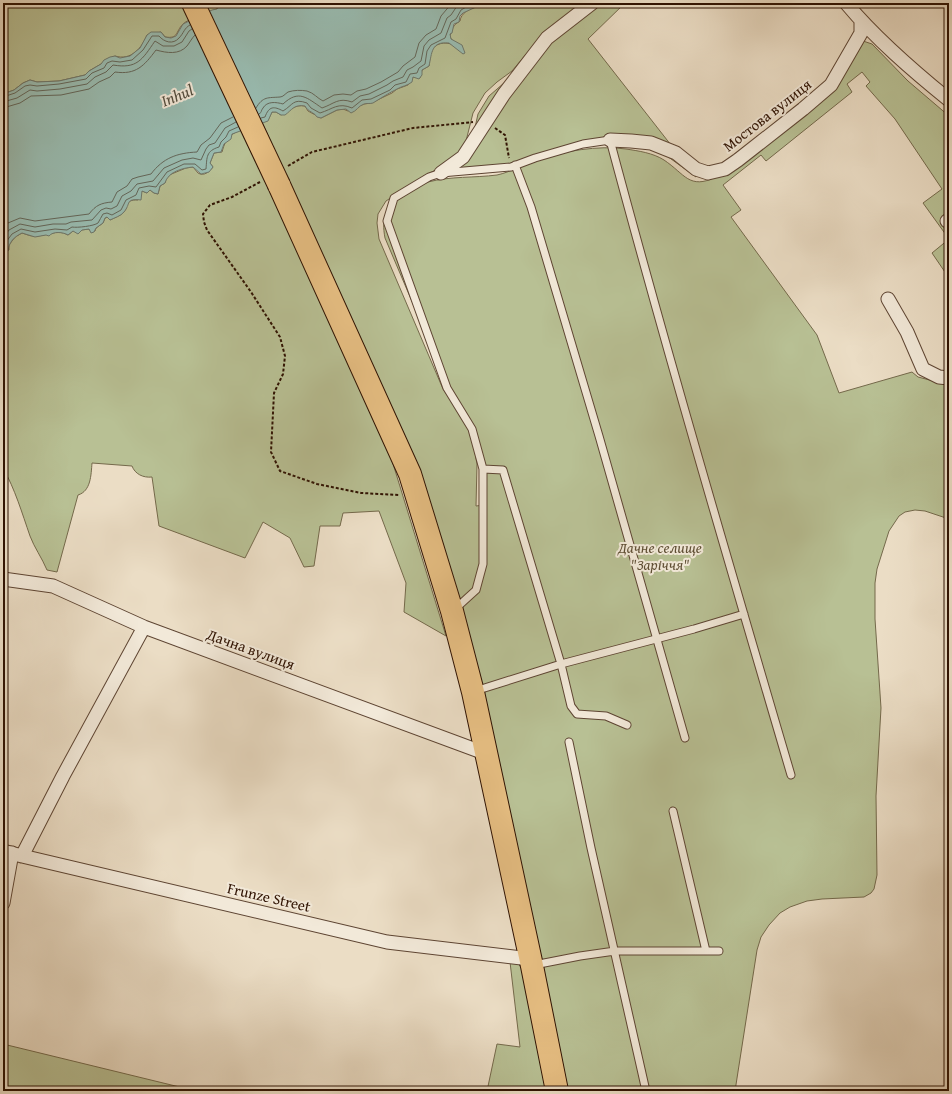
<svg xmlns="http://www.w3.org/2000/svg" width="952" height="1094" font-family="'Gentium Book Plus',serif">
	<rect width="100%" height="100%" fill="#ebddc5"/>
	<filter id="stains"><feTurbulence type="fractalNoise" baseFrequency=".005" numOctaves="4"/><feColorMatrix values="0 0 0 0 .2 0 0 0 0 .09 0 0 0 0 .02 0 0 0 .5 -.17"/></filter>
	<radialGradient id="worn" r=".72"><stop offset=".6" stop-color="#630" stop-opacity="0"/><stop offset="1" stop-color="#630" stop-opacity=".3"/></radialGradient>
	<path fill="#b8c094" stroke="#74694b" d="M3 3H185L192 19C189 20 185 22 183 24 175 32 179 39 165 37L161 32 147 35C142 48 131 61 115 56L89 71 85 75 59 81 37 82 30 80 23 83 14 90 3 94Z
		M203 3H221L217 9 208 12Z
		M477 3H587L527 53 512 71 497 82 485 93 473 113 465 145 462 150 447 164 424 176 386 201 378 214 377 223 379 239 443 389 467 424 474 447 477 464 476 506 484 505 483 463 476 432 465 411 448 386 385 238C381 217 386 207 404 196 412 191 419 185 428 182 451 176 474 178 497 175 511 172 524 164 537 160 564 151 598 145 626 149 639 151 653 153 664 160 685 174 689 190 716 177L805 108 863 41 872 44 908 81 949 116V239L923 203 942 189 895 119 866 86 870 82 862 72 847 84 852 92 766 161 761 155 723 185 741 210 731 217 817 335 839 393 912 372 918 377 949 385V519L925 511 915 510 905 512 899 516 889 531 877 569 875 583V619L881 708 876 796 877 875 874 889 871 893 864 897 822 899 807 901 790 907 780 913 769 925 761 937 757 950 735 1091H562L490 742 378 383 262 122 268 120 272 112H276L281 115C290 111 294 104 305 106L308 111 321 118 337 110 343 109 348 111 364 104 371 103 392 93 397 89 408 85 413 77 420 78 422 70 429 66C430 62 429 56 431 52 434 43 446 41 453 45L458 44 451 39 450 36C453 28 452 26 460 21 461 13 469 9 476 7Z
		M596 3H625L588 39 696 177 667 156 654 150 602 143 475 172 450 167 474 132 478 114 489 96Z
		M244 129 390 454 446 636 404 612 406 583 379 511 343 513 340 526H320L314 566 304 567 290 538 263 522 245 558 159 526 152 477C143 478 135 474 132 466L92 463C91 475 91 491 78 495L57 572 47 570C42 558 34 547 30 536 22 513 15 489 3 468V248L5 250H9V245L15 237 22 233C26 234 29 236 34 236 45 237 58 228 68 235L73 231 89 229 91 232 95 231 96 228 103 223 105 218 108 217 110 220C114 218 118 216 122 214 129 208 124 199 138 200L142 191 147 193 150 190 154 193 158 194 160 186 165 183 166 178 169 175 186 168 193 167C195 169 196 171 198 173 204 177 210 171 213 167L210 163 214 153 222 152C226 137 230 134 244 129Z
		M949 239V278L932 253Z
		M510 962 518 963 522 969 546 1091H487L497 1044 520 1047Z
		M3 1044 196 1091H3Z"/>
	<path fill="#99bcb1" stroke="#6f786b" d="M221 3H477L476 7 463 13 460 16 459 22 454 24 452 33 450 34 451 39 462 45 465 53 463 54 449 43C431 41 432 53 429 66L422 70V75L419 79 413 77 412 82C407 86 402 86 397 89 389 93 381 98 373 103 370 104 366 103 364 104 358 106 357 111 351 113L346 109 337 110 321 118 317 117C314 112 308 112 305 106 294 104 292 110 285 115H281L276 112H272L268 121 232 134 231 139 224 144 221 152 214 153 210 163 213 167 209 172 201 174 193 167C182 168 168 172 165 183L160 186 158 194 154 193 150 190 147 193 142 191 141 200C125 198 131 204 124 212 121 216 114 218 110 220L107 217 105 218 103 223 96 228 94 232 91 233 89 229 82 230 78 234 73 231 68 235C63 232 53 231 49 236L46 235 35 237 22 233C14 237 9 242 8 251H7L3 248V94L14 90 23 83 30 80 37 82 59 81 85 75 89 71 101 64 104 60 110 57 115 56 120 58 130 56 140 48 147 35 151 32H161L165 37 171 38 176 36 183 24 212 10 217 9Z"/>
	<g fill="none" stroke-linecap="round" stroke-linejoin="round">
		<path stroke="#64675a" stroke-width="1" d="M3 97 15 93 25 86 30 85 37 86 59 84 86 79 92 73 104 68 107 63 112 61 120 62 132 60 143 50 152 36H159C164 42 173 45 179 38 184 33 184 28 190 25
			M3 102 17 98 30 90 37 91 60 89 87 84 95 77 106 72 113 65C137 69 142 60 155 41L163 46H174L182 42 189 31 192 29
			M3 108 20 103 31 96 61 95 89 89 99 82 110 77 115 72C136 75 144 66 156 50 167 53 179 55 187 46 190 42 192 38 195 35
			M256 108C263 96 268 98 280 97 283 97 285 94 288 92 294 90 301 90 307 91 314 93 317 98 323 101L334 95 343 94 351 95 357 91 366 89 381 82 398 72 403 66 415 57 419 43 426 35 436 29 441 16 452 3
			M259 114C264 110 259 114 263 108 267 101 276 102 283 104 299 89 307 98 322 108 334 104 338 97 352 102L360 96 369 94 387 85 393 81 403 77 407 70 413 67 421 61 424 46 429 40 441 33 447 18 451 15 457 6 463 3
			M261 118 265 117C269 106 274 106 283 111 293 105 293 98 307 103L311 108 320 113C333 109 338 102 352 108L362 100 371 99 390 90 395 85 406 82 410 74 417 73 419 68 425 64 427 51 431 45 445 38 451 22 456 19 461 10 473 3
			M3 228 8 223 20 218 35 221 89 214C96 205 101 203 112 202L117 192 127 186 132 179 138 177 151 174C163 158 177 153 197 152L201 145 210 138 221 123 233 117
			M3 238 9 230 20 224 35 227 53 224H66L71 222 92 220 101 210 106 208 111 209 117 206 122 196 131 191 137 184 153 181 164 168 182 160 193 158 201 160 206 149 209 145 215 143 225 128 236 122
			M3 246 12 234 21 229 35 232 55 229 67 230 72 227C77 228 94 226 98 223 100 220 101 217 103 214L107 213 112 215 121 210 126 200 136 195 139 188 149 186 156 187 167 172 184 164H195L202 170 206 169C207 157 206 151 219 147L221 142 226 137 229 131 238 127"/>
		<g stroke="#5e4533" stroke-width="9">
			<path id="lane" d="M515 165 531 207 599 436 685 738
				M483 469 503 470 561 664 571 706 577 714 606 716 627 725
				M454 610 476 590 483 564V469L472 429 447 388 387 221 394 198 429 177 441 173 511 167 535 158 583 144 610 140C667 353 729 564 791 775
				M475 691 561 664 694 629 744 614
				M569 742 591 848 646 1091
				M673 811 706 951
				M534 965 580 956 615 951H719"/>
		</g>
		<g stroke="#5e4533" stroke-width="15">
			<path id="street" d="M846 3C876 39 912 70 949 100
				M610 140 631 141 651 143 676 153 696 169 708 173 725 169 738 160 803 109 831 85 861 33V21
				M441 173 463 157 504 94 547 38 592 3
				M947 221H949
				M888 299 907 332 923 369 939 377 949 378
				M3 579 53 586 144 627 487 754
				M3 851 22 856 387 942 530 959
				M22 856 63 776 144 627
				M3 903 12 853"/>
		</g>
		<g stroke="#2f1202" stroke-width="24">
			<path id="highway" d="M279 185 410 474 452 611 473 692 532 966 557 1091"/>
		</g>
		<path stroke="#2f1202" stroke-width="2" stroke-dasharray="3 2" stroke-linecap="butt" d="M495 128 505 135 509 158
			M288 166 312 152 413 128 473 122
			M260 182 232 197 210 205 203 214 204 222 207 230 251 292 280 337 285 356 283 374 274 393 271 452 280 471 317 484 361 493 400 495"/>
		<use href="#lane" stroke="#f2e9d9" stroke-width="7"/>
		<use href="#street" stroke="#f2e9d9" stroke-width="13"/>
		<use href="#highway" stroke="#e6be82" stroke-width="22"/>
		<g stroke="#2f1202" stroke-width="24" stroke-linecap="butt">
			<path id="highway-bridge" d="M193 3 279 185"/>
		</g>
		<use href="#highway-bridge" stroke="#e6be82" stroke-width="22"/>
	</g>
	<g text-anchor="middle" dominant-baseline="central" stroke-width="4" stroke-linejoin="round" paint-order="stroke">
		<g font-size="15" fill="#2f1202" stroke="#f2e9d9">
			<text transform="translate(767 115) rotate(-38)">Мостова вулиця</text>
			<text transform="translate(251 649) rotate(20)">Дачна вулиця</text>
			<text transform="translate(269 897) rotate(13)">Frunze Street</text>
		</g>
		<g font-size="15" font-style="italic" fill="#5f4f35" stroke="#f2e9d9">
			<text x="660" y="547">Дачне селище<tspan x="660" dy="17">"Заріччя"</tspan></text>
		</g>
		<g font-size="16" font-style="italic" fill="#544e3f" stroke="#f2e9d9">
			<text transform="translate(177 95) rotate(-22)">Inhul</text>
		</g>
	</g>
	<rect width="952" height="1094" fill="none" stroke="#ebddc5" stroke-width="16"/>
	<rect x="4" y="4" width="944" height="1086" fill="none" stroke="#2f1202" stroke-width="2"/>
	<rect x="8" y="8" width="936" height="1078" fill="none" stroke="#2f1202"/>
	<rect width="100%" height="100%" filter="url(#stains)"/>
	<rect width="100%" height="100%" fill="url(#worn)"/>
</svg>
